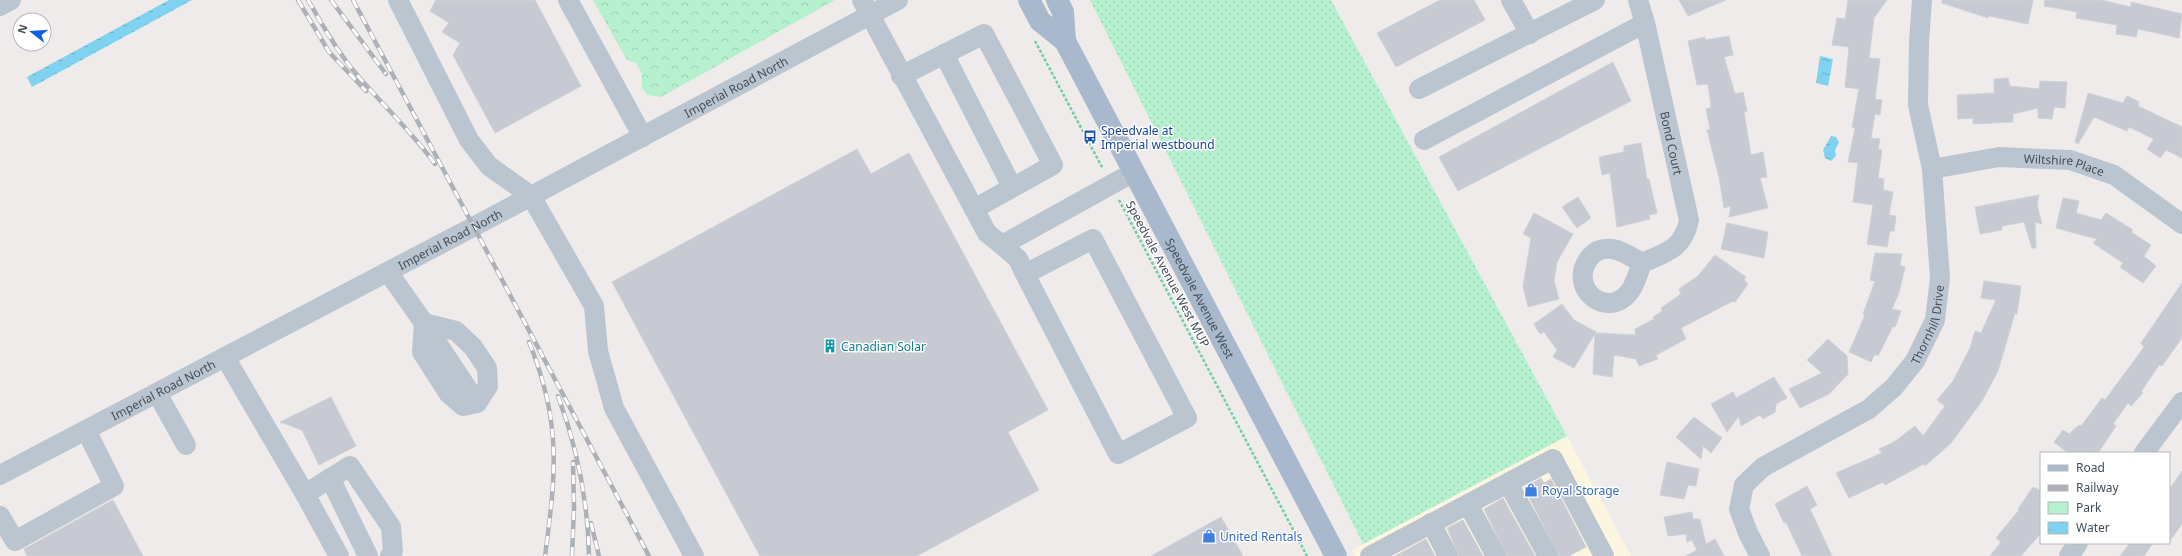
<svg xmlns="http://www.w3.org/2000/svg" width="2182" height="556" font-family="'Noto Sans',sans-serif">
	<defs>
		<pattern id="green-dots" width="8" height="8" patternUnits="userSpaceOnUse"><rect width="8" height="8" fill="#b5f0cf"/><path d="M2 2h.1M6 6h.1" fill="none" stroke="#9dcfb4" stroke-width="1.8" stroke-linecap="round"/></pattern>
		<pattern id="forest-crowns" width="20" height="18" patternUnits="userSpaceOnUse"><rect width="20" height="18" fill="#b5f0cf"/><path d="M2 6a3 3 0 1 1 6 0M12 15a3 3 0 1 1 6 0" fill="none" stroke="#9dcfb4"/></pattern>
		<pattern id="water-ripples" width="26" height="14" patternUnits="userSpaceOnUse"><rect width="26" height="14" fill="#80d3f0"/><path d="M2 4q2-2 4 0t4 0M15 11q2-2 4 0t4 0" fill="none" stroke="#6aadc5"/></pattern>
	</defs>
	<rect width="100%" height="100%" fill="#efebeb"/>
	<path fill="#fcf6e1" d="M1567 436 1631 556H1356L1352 550Z"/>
	<path fill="url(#green-dots)" d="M1090 0H1331L1567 436 1363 544Z"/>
	<path fill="url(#forest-crowns)" d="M593 0H835L661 97 648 95 642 88V74L636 63 627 60Z"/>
	<path fill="url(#water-ripples)" d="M169 0H192L32 87 27 77Z
		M1820 56 1833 59 1828 86 1816 83Z
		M1831 136 1836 137 1839 142 1835 150 1836 156 1831 161 1825 158 1823 150Z"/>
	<path fill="#c7cad2" stroke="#cfd1d8" d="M436 0H535L581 86 495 133 453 55 460 43 442 32 449 23 430 11Z
		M1440 0H1474L1485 20 1396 67 1377 33Z
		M1679 0H1726L1688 16Z
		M1848 0H1887L1874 18 1869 58 1880 59 1875 99 1882 100 1880 115 1875 114 1871 138 1880 139 1878 149 1882 150 1878 178 1884 179 1883 190 1893 192 1889 215 1896 216 1894 231H1890L1887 247 1867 244 1873 205 1853 202 1858 163 1848 162 1855 128 1852 127 1859 89 1845 87 1849 47 1832 45 1837 18 1845 19Z
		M1942 0H2033L2028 24 1989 16 1988 18 1942 3Z
		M2045 0H2101L2131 7V2L2182 14 2179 38 2138 29 2136 37 2116 34 2117 25 2076 18 2077 12 2044 6Z
		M1729 36 1733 55 1724 57 1735 94 1743 92 1747 111 1744 112 1751 155 1763 152 1767 177 1760 178 1768 208 1729 217 1731 206 1724 208 1719 177 1707 130 1710 129 1706 109 1711 107 1708 84 1697 85 1688 41 1705 37V40Z
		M1613 62 1631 101 1458 191 1439 157Z
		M2008 78 2010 86 2039 89 2040 81 2067 82 2065 108 2054 107 2052 119 2038 118V108L2013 114V122L1973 124V118L1958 119 1957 95 1994 93V79Z
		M2088 93 2123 103 2127 96 2139 102 2138 106 2182 127V158L2166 150 2160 158 2147 149 2154 139 2129 127 2127 131 2094 117 2078 144 2075 142Z
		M1641 143 1647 179H1649L1657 213 1649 215 1650 219 1617 227 1610 173 1602 175 1599 157 1624 152V146Z
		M857 149 871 174 909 153 1048 410 1008 432 1039 490 917 556H760L612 282Z
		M2039 195 2037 205 2042 224 2035 222 2036 248H2032L2024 222 2002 226V230L1980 234 1975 207Z
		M1578 197 1591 218 1577 228 1562 207Z
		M2063 198 2079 201 2076 213 2101 220 2106 213 2133 230 2131 232 2151 245 2144 256 2156 266 2143 283 2120 267 2123 263 2093 243 2097 239 2056 228Z
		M1534 213 1573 234 1557 262 1554 281 1559 299 1528 307 1523 286 1531 238 1523 234Z
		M1727 223 1768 232 1764 258 1721 249Z
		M1875 253 1902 254 1900 265 1905 267 1899 293 1892 309 1901 311 1895 327 1893 326 1878 356 1875 354 1871 362 1849 352 1865 315 1863 314 1875 281 1870 280Z
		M1715 255 1746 277 1744 280 1748 284 1735 302 1733 301 1681 328 1686 339 1656 355 1658 359 1639 366 1636 359 1614 355 1612 377 1593 374 1595 333 1636 335 1635 329 1654 319 1653 317 1662 311 1661 308 1681 294 1679 289 1698 276Z
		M1984 281 2021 286 2017 314 2015 313 1998 371 1982 401 1951 443 1925 466 1924 464 1885 485 1883 482 1849 498 1836 473 1882 453 1879 449 1894 442 1915 426 1923 436 1945 406 1937 400 1953 381 1970 348 1975 331 1981 333 1996 300 1981 298Z
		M2182 283V338L2162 366 2159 365 2141 392 2143 393 2131 406 2128 403 2113 424 2116 426 2098 453H2068L2054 442 2063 430 2069 434 2079 425 2081 426 2102 398 2105 400 2144 347 2141 343Z
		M1562 304 1574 320 1596 332 1574 368 1553 357 1557 350 1544 332 1540 334 1534 324Z
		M1828 339 1847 356 1848 374 1829 394 1800 408 1789 389 1822 373 1807 360Z
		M1774 377 1787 398 1776 404 1775 412 1763 419 1760 415 1741 426 1739 416 1727 432 1711 404 1733 392 1736 398Z
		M331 397 356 446 319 465 302 430 280 422Z
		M1694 417 1722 438 1711 453 1703 446 1701 459 1676 437Z
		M1667 462 1699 469 1696 486 1688 485 1684 499 1660 495Z
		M2182 471V524L2169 542V490Z
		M1541 478 1544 483 1551 479 1586 547 1569 556H1559L1524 488Z
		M1807 486 1817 505 1810 509 1832 556H1802L1786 522 1784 523 1775 504Z
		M2033 487 2041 491V533L2021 556H1990L2001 542 1996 538 2019 510 2018 509Z
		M1503 498 1535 556H1507L1484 509Z
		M113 500 143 556H27L24 549Z
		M1692 512 1693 519H1700L1706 544 1715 539 1724 556H1686L1697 550 1692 540 1687 542 1686 534 1668 536 1664 517Z
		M1221 517 1243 556H1151Z
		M1463 520 1483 556H1459L1447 528Z
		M1426 539 1435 556H1395Z
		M2130 543H2153L2144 556H2120Z"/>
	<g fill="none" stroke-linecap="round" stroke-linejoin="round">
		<path stroke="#6cd0a4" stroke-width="2.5" stroke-dasharray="3 2" stroke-linecap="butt" d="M1035 41 1103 169
			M1119 200 1307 556"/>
		<g stroke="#bbc5cf" stroke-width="20">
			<path d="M398 0 469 140 489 166 531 196 594 306 598 351 614 408 694 556"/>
			<path d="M568 0 643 137"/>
			<path d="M862 0 987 233 1002 245 1134 172"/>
			<path d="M1511 0 1530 34"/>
			<path id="s1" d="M1638 0 1645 23 1689 220C1683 249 1667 252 1642 263 1639 271 1636 281 1632 288 1610 324 1565 288 1590 257 1595 251 1603 248 1612 249 1622 250 1633 258 1642 263"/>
			<path d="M0 6 11 0"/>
			<path d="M944 54 1012 187"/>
			<path d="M901 76 984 34 1053 165 974 209"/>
			<path d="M1419 89 1595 0"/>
			<path d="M1424 140 1645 23"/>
			<path id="s2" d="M1932 169 1999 157 2070 160 2114 175 2182 224"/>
			<path d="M1002 245 1018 259 1025 274 1118 454 1187 418 1093 239 1025 274"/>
			<path d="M388 272 424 323 422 352 449 394 463 406 477 403 488 386 487 368 473 347 456 331 424 323"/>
			<path d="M424 323 477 403"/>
			<path d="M225 357 305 494 339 556"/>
			<path d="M157 393 186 445"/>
			<path d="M2144 453 2182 402"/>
			<path id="s3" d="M0 475 473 227 898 0"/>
			<path d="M330 478 368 556"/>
			<path d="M1508 483 1548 556"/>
			<path d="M305 494 350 466 391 527 393 551 390 556"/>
			<path d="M1468 504 1496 556"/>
			<path d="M0 516 15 541 114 486 86 430"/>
			<path d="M1431 523 1448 556"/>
			<path d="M1370 556 1553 459 1604 556"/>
			<path id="s4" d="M1760 556 1748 533 1739 509 1744 485 1763 467 1869 409 1894 387 1915 361 1935 320 1940 278 1932 169 1918 105 1919 42 1922 0"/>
			<path d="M2069 556 2078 543"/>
		</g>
		<g stroke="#a9b9cd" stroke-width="22">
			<path d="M1029 0 1040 21 1065 41"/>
			<path id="s5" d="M1057 0 1063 12 1065 41 1336 556"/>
		</g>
		<g stroke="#adb0b7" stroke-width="4.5">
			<path id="rail" d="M298 0 329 52 366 91
				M308 0C321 23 333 44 349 65 376 99 409 128 435 164
				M331 0 386 74
				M353 0 649 556
				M529 342C562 423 556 473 545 556
				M558 396C577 447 588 501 589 556
				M591 523 599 556
				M572 556 574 508 573 462"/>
		</g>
		<use href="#rail" stroke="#fff" stroke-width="3" stroke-dasharray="9" stroke-linecap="butt"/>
	</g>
	<defs>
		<g id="bus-bare" transform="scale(1.08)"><path d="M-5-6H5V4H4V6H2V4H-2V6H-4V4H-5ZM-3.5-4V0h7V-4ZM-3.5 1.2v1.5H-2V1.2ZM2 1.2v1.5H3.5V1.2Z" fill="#1a4fb4" stroke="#fff" stroke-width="2.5" paint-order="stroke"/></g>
		<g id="building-bare" transform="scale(1.08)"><path d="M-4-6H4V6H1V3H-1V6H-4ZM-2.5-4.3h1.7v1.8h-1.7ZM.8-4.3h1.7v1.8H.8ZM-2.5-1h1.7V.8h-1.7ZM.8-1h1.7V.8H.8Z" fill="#0f9aa8" stroke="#fff" stroke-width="2.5" paint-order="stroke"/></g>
		<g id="shop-bare" transform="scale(1.08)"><path d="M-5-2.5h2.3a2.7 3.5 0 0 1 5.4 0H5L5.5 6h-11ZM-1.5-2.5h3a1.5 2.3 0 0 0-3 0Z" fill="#3f7fe0" stroke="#fff" stroke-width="2.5" paint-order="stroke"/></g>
	</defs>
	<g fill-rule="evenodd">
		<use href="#bus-bare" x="1090" y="137"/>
		<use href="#building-bare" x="830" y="346"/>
		<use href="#shop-bare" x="1531" y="490"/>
		<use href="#shop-bare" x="1209" y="536"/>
	</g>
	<g text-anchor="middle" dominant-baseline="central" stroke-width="3" stroke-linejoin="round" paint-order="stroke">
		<g font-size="12" fill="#434e5a" stroke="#fff">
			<text stroke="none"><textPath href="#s3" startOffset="832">Imperial Road North</textPath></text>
			<text stroke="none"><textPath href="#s1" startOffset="147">Bond Court</textPath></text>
			<text stroke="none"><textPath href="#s2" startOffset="134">Wiltshire Place</textPath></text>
			<text stroke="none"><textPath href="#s3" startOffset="508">Imperial Road North</textPath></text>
			<text transform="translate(1168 274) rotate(62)">Speedvale Avenue West MUP</text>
			<text stroke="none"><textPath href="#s5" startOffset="333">Speedvale Avenue West</textPath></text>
			<text stroke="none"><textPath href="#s4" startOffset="329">Thornhill Drive</textPath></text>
			<text stroke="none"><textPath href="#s3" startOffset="184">Imperial Road North</textPath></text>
		</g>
		<g font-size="12" fill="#164399" stroke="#fff" text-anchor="start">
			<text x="1101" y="130">Speedvale at<tspan x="1101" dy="14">Imperial westbound</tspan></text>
		</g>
		<g font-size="12" fill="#0d838f" stroke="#fff" text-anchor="start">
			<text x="841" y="346">Canadian Solar</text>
		</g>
		<g font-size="12" fill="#366cbe" stroke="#fff" text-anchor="start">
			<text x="1542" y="490">Royal Storage</text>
			<text x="1220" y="536">United Rentals</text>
		</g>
	</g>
	<rect x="2040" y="452" width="130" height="92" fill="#ffffff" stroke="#b4b8bd"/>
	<rect x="2048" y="465" width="20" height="6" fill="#a9b9cd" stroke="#b4b8bd"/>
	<text x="2076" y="472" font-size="12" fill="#434e5a">Road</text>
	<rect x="2048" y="485" width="20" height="6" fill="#adb0b7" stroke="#b4b8bd"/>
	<text x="2076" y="492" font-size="12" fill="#434e5a">Railway</text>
	<rect x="2048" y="502" width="20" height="12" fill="#b5f0cf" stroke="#b4b8bd"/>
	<text x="2076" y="512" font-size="12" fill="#434e5a">Park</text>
	<rect x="2048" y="522" width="20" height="12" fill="url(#water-ripples)" stroke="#b4b8bd"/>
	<text x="2076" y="532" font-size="12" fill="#434e5a">Water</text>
	<g transform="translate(32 32) rotate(287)"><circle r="19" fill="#ffffff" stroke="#b4b8bd"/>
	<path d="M0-3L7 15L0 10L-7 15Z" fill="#0f61e5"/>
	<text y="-6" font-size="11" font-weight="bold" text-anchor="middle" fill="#434e5a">N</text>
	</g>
</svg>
